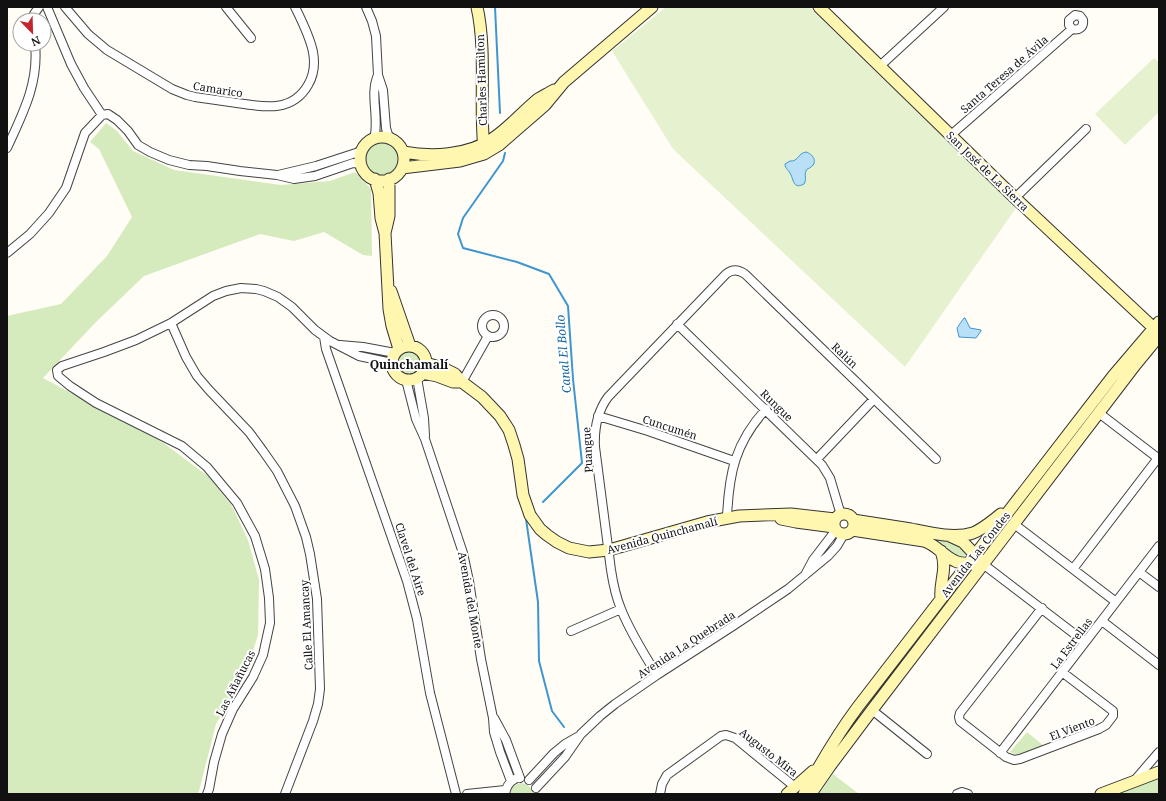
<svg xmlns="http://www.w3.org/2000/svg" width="1166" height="801" font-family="'Noto Serif',serif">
	<rect width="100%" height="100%" fill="#fffdf5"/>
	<path fill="#d5ebbd" d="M106 123 117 131 133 151 174 170 281 185 330 181 355 172 371 189 372 256 363 255 324 232 294 241 260 234 144 276 96 322 43 378 162 442 208 476 232 506 248 540 259 580 258 635 246 673 216 724 199 791 198 794H7V316L61 304 107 256 132 217 99 149 90 142Z
		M366 159a17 17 0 1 1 34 0a17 17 0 1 1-34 0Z
		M397 363a12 12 0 1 1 24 0a12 12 0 1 1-24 0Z
		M938 537 960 544 966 552V555L963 558C954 558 939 545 938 537Z
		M1027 732 1044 746 1019 756 1010 752Z
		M833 774 859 794H819Z
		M1159 778V794H1117Z
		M520 783C527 783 532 787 533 794H510L512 787Z"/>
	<path fill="#e6f2cf" d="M666 7H809L1016 208 905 367 673 149 612 51Z
		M1154 58 1159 62V112L1125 145 1095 114Z"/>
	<path fill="#b9e0f7" stroke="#3f96cf" d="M806 152C813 154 818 162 811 167 809 169 807 168 806 171 804 175 807 179 804 184 794 189 794 182 791 175 789 170 785 169 785 164L790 161C798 162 798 153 806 152Z
		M964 318H965L970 328 981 330V331L976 338 959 337 957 328Z"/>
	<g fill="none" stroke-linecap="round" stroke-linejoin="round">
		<path stroke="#3f96cf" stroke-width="2" d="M495 7 500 113
			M505 153 503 161 463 218 458 234 463 248 517 262 549 274 568 306 573 379 582 463 543 502
			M526 519 538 602 539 661 552 711 564 727"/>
		<g stroke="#444" stroke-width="10">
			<path id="street" d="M47 7 71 64 84 88 102 115
				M65 7 88 34 107 50 172 89 187 95 195 97C209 99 223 101 237 103 263 107 292 113 308 85 314 75 315 63 313 52 310 37 302 21 295 7
				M226 7 251 38
				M366 7 372 21 376 36 378 75 383 90 386 128 389 138
				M32 20 34 14 39 7
				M880 66 944 7
				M951 135 1072 29C1079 31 1084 27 1083 20L1080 16 1075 15 1069 20V25L1072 29
				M374 139C380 118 369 95 378 75
				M7 148C23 113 39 83 35 44
				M278 175 316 166 362 151
				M1015 198 1086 129
				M7 253 30 234 49 213 66 188 85 133 102 115 108 114 117 120 128 131 138 145 150 152 169 160 189 165 207 166 240 171 277 175 294 179 315 176 353 163 361 164
				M482 326a11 11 0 1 1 22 0a11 11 0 1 1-22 0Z
				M171 323 186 357 197 376 209 390 249 432 263 451 277 471 295 506 306 537 310 554 317 599 320 689 318 704 313 721 285 794
				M677 324 822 465 830 478 841 515
				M324 337 326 349 407 581 417 619 430 693 456 794
				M340 345 363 347 395 353
				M417 378 424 418 425 436
				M406 380 416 419 425 439 463 553 469 581 481 659 493 718 494 732 500 752 511 781
				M462 382 488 336
				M1099 413 1159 459
				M598 416 648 431 734 461
				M817 459 874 399
				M727 517C729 473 735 443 766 409
				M1014 524 1116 602
				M983 564 1085 642
				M1073 569 1158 458
				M1139 572 1159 587
				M805 575 813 560 836 530
				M1042 608 960 713 959 717 960 721 1006 757 1014 760 1020 759 1099 729 1106 725 1113 716V711L1062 672
				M1102 621 1159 665
				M571 631 621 609
				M657 675C644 654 630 632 621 609 616 597 613 583 611 570L595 447C594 428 597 412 608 397L726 274C732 269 738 269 745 274L936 459
				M872 710 927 754
				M494 718 506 740 520 778
				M1000 753 1159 546
				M529 780 554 753 565 744 579 736
				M1134 781 1159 752
				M536 788 565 757 581 734 600 716 615 704 657 675 733 626 788 589 828 556 837 546 844 534
				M207 794 209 789 214 762 222 734 233 709 253 677 263 655 270 623 269 598 265 569 255 536 237 503 207 467 182 446 96 403 70 386 58 376 57 370 62 366 104 352 136 340 171 323 213 296 226 291 241 288 256 289 264 291 278 297 292 307 315 330 330 341 359 356 392 363
				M467 794 505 790
				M505 794C506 787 509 782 515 779
				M660 794 662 784 667 775 721 736 726 735 735 738 795 787
				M957 794 962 792 968 794"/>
		</g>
		<g stroke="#333" stroke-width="13">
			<path id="secondary" d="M477 7C487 52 479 103 484 149
				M819 7 1015 198 1158 332
				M360 159a22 22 0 1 1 44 0a22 22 0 1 1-44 0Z
				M403 152C431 157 467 156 492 139 509 128 522 112 538 99 543 96 549 93 554 90
				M402 168 460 161 484 154 499 145 545 105 564 82 652 7
				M375 179 379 193 381 218 385 233 389 309 392 326 399 349
				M385 233 389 216V179
				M391 291 410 346
				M392 363a17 17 0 1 1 34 0a17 17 0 1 1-34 0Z
				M426 363 445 369 455 374 462 382 482 397 500 416 509 430 514 445 518 459 523 495 530 515 540 529 547 535 557 542 569 548 589 552 609 550 707 522 739 516 791 514 835 519
				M422 373 437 376 453 382H462
				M834 524a10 10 0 1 1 20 0a10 10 0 1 1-20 0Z
				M781 519 796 522 834 527
				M853 520C872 523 892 526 911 529 930 533 954 539 973 533 983 529 992 521 1001 514
				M852 530 924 541C937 545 943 556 955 561 961 564 968 563 974 564
				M950 536 963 542 980 560
				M941 599C939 581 948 570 941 551
				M812 792 830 766 872 710 1136 364 1159 336
				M787 794 813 771
				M804 794C820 764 837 735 857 708L1113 376 1159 322
				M1101 794 1159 772"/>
		</g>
		<use href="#street" stroke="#fff" stroke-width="8"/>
		<use href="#secondary" stroke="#fff6b0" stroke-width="11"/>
	</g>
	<g text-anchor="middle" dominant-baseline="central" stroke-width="4" stroke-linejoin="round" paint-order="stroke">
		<g font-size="11" fill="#111" stroke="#fff">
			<text transform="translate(1004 74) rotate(-41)">Santa Teresa de Ávila</text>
			<text transform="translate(481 80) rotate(-92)">Charles Hamilton</text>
			<text transform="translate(218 89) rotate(9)">Camarico</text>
			<text transform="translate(988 171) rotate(44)">San José de La Sierra</text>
			<text transform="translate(845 355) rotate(44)">Ralún</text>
			<text transform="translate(777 405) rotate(44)">Rungue</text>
			<text transform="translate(670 427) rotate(18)">Cuncumén</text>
			<text transform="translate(587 450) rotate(-93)">Puangue</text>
			<text transform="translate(662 535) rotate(-15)">Avenida Quinchamalí</text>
			<text transform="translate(975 554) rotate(-52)">Avenida Las Condes</text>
			<text transform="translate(411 559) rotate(72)">Clavel del Aire</text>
			<text transform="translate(471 600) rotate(80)">Avenida del Monte</text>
			<text transform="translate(306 625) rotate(-93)">Calle El Amancay</text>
			<text transform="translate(1071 643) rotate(-53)">La Estrellas</text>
			<text transform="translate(686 644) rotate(-33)">Avenida La Quebrada</text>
			<text transform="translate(235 683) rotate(-63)">Las Añañucas</text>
			<text transform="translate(1072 728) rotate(-21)">El Viento</text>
			<text transform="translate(769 752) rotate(38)">Augusto Mira</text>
		</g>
		<g font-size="12" font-style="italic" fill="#1768a6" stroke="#fff">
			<text transform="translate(563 354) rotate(-95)">Canal El Bollo</text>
		</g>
		<g font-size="12" font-weight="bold" fill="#111" stroke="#fff">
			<text x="409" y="364">Quinchamalí</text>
		</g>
	</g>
	<rect width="1166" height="801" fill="none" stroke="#111111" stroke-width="16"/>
	<g transform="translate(32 32) rotate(157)"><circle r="19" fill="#ffffff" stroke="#a0a0a0"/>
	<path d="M0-3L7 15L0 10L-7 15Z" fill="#c4262e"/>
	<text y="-6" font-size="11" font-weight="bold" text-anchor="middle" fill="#111111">N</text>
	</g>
</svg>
